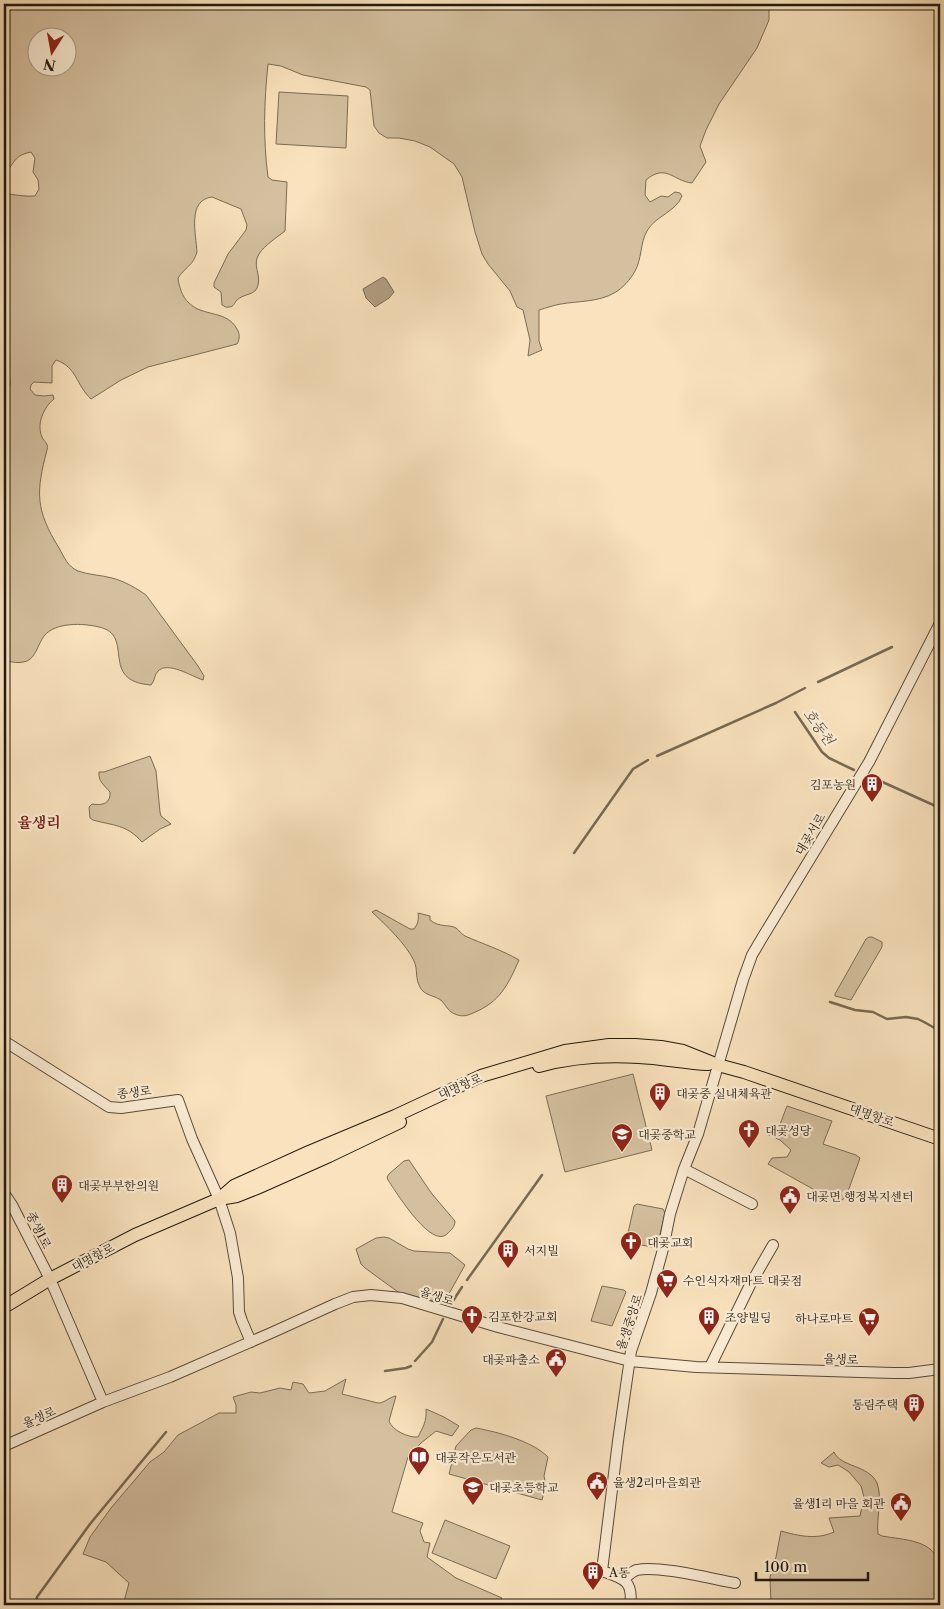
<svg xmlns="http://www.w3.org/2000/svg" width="944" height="1609" font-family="'Libre Caslon Text','Noto Serif KR',serif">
	<rect width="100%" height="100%" fill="#f9e2bd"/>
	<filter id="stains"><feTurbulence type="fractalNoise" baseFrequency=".004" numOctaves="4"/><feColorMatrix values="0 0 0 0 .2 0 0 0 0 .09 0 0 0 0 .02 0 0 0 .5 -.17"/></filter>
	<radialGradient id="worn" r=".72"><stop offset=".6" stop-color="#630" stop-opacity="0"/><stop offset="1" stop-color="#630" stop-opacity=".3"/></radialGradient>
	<path fill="#d4c09f" stroke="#7a6c57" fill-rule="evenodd" d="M4 4H769V20L757 48 719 104 706 130 700 146 706 162 692 183C673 181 666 163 646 180L645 195 650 202 661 196 668 197 675 192 680 193 682 196C676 212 655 216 647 231 640 243 642 259 635 271 631 279 622 289 614 293 599 302 578 301 561 304 554 305 546 308 539 310V341L542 350 528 356 530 340 523 310 517 307 510 291 488 264 482 254 475 232 462 177 454 164 430 147 415 141 399 138H387L379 133 374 126 370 90 366 87 303 75 281 66 268 64C264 102 263 139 268 177L272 180 287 182 285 231C276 238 265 245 259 254 252 265 261 274 258 285 256 296 244 293 237 300 234 303 234 307 229 307 225 308 225 306 222 305L221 292 214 287V283L228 254 246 230 247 225 241 209 212 197C187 200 196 234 197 252 193 266 185 267 178 278 179 286 182 297 189 303 203 317 227 310 237 329 240 334 240 339 237 344L148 367 121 380 91 399C76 385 77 367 56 360L52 366V383L34 382 31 385 30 389 35 395 44 396 53 395 54 399C44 407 36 424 42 437 44 442 49 443 47 450 36 492 35 509 59 548 64 557 68 567 78 571 89 575 101 575 112 578 124 581 136 588 146 595L198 666 204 676 203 680C191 676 168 661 158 671 154 675 155 681 151 685 98 681 136 635 99 627 83 623 55 622 44 636 38 644 36 657 27 661 19 664 11 662 4 660V397C11 386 13 381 4 370L5 339 4 325V194C14 194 24 197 35 196L39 189 38 180 33 172 35 158 31 152C16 155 16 160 7 171H4ZM38 38H68V68H38Z
		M279 92 348 96 346 148 276 144Z
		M150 756 156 771 160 812 161 816 171 824 160 829 142 842C126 824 114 826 93 820L90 818 89 807 92 804C103 806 111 803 110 792 104 785 98 781 99 772H104Z
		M376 910 410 929H414C418 924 419 919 418 913L430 916V920C440 928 449 924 456 928 459 930 461 934 465 936 483 944 502 950 519 960 508 985 500 1002 473 1013 467 1016 461 1017 455 1014 449 1012 446 1006 442 1001 435 995 424 996 420 987 415 979 418 969 414 961 407 945 385 924 372 912Z
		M869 937H872L882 942V947L851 1000 835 996V994L866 939Z
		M633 1074 652 1150 565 1172 546 1096Z
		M787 1106 832 1121 823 1144 856 1155 860 1158 846 1197 838 1203 768 1164 772 1158 787 1157 791 1150 780 1140 767 1134 766 1130 777 1132Z
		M409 1160 432 1194 455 1221C455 1227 451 1230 447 1234 431 1249 396 1192 388 1180L387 1177 389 1174 404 1161Z
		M637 1204 663 1209 665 1213 657 1248 626 1242 634 1206Z
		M384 1237 389 1238 408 1249 414 1251 450 1253 465 1265 450 1292 441 1303 398 1292 365 1268 361 1264 356 1249 376 1238Z
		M602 1286 624 1290 626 1292 612 1326 591 1321Z
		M346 1379 342 1394 378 1403C385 1403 389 1397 396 1396L389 1421C392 1430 408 1438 418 1437 423 1427 427 1421 426 1409L444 1417 459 1426 452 1436 436 1431 421 1443 408 1457 392 1512 423 1523 420 1531 424 1542 430 1543 427 1557 456 1578 502 1598 495 1605H123L129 1583 106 1562 83 1554 90 1537 111 1508 150 1462 164 1452 178 1435 219 1413H236V1405L233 1397 251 1392 260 1393 280 1388 291 1390 293 1382 303 1384 309 1393 325 1391Z
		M476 1428C498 1432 532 1441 548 1457L544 1476 546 1485 542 1500 449 1474 456 1446 471 1430Z
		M834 1452C840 1467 869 1465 877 1483 883 1499 876 1518 878 1534L882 1536C903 1540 935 1539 940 1566 943 1578 940 1593 940 1605H771L770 1577 776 1557 781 1531C799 1536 816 1540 834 1532L829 1518 860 1516 864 1497 861 1486 849 1472 843 1468 838 1465 829 1467 821 1463Z
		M445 1520 510 1546 496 1579 432 1553Z"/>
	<path fill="#b09e82" stroke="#776954" d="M383 277 386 279 394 292 389 298 375 307 366 298 363 289Z"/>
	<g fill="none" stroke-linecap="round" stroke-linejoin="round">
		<path stroke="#776954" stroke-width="2.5" d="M818 682 892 647
			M795 712 822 752 829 758 854 770
			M657 756 776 703 805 688
			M867 775 940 808
			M574 853 633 769 648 760
			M830 1002 855 1010 873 1012 887 1019 906 1017 918 1019 924 1022 940 1031
			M467 1280 542 1175
			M451 1304 462 1287
			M415 1361 432 1342 443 1319
			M385 1371 406 1368 411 1366
			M35 1605 37 1597 90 1524 166 1432"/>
		<g stroke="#574b3a" stroke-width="12">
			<path id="minor" d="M4 1041 109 1107 121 1108 178 1100 192 1139 219 1199 230 1233 238 1278 239 1312 242 1321 251 1342
				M684 1169 752 1204
				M4 1193 12 1205 50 1279 103 1402
				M710 1367 750 1285 773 1245
				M4 1446 103 1402 170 1377 271 1333 335 1304 353 1297 371 1295 402 1298 498 1327 630 1361 696 1367 893 1373H909L940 1369
				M624 1579C628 1576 632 1571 637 1570 658 1565 712 1579 735 1583
				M630 1605C634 1580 622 1578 602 1571L618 1441 631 1351 651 1293 663 1249 670 1214 684 1169 698 1134 743 980 752 955 762 938 869 762 940 623"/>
		</g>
		<g stroke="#21190f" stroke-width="14">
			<path id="major" d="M539 1066C571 1057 606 1055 639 1057 662 1058 685 1063 708 1064
				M219 1199 234 1186 309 1152 395 1116 481 1076 565 1051 609 1045H635L661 1047 683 1051 718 1065 744 1072 940 1139
				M4 1307 50 1279 135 1235 219 1199 237 1196 257 1188 329 1156 400 1122"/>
		</g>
		<use href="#minor" stroke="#fbecd4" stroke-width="10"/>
		<use href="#major" stroke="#f9e2bd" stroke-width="12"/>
	</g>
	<defs>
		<g id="building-pin" transform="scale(1.125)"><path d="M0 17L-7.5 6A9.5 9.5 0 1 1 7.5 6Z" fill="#8f2418" stroke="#fbecd4"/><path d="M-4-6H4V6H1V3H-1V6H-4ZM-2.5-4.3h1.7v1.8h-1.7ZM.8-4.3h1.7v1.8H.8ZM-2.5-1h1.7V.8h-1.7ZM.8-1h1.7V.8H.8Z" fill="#fff"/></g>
		<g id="church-pin" transform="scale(1.125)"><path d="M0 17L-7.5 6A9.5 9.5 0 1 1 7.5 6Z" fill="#8f2418" stroke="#fbecd4"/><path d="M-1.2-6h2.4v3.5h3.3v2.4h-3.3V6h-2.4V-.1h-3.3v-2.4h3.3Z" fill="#fff"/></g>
		<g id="school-pin" transform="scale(1.125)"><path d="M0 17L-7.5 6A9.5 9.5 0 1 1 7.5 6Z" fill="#8f2418" stroke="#fbecd4"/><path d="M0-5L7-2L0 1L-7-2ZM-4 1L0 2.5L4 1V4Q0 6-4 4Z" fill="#fff"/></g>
		<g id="civic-pin" transform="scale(1.125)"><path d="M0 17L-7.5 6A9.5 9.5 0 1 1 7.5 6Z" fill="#8f2418" stroke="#fbecd4"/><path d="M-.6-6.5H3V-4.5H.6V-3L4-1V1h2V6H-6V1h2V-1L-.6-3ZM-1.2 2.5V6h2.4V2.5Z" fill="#fff"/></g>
		<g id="supermarket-pin" transform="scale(1.125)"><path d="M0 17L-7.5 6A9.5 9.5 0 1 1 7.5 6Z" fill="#8f2418" stroke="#fbecd4"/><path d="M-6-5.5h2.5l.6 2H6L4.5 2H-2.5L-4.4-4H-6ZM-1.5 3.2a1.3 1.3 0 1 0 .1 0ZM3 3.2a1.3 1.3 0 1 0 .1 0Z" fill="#fff"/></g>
		<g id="library-pin" transform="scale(1.125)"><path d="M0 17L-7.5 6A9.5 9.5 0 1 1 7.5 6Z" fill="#8f2418" stroke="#fbecd4"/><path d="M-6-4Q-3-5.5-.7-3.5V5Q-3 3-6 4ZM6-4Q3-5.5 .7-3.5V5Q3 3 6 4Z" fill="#fff"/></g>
	</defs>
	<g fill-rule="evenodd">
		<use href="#building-pin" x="872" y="784"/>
		<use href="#building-pin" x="660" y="1093"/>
		<use href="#church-pin" x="749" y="1130"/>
		<use href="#school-pin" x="622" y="1134"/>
		<use href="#building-pin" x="62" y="1185"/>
		<use href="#civic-pin" x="790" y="1196"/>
		<use href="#church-pin" x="631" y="1242"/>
		<use href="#building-pin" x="508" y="1250"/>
		<use href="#supermarket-pin" x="667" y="1280"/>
		<use href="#church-pin" x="472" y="1316"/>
		<use href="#building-pin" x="709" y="1317"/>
		<use href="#supermarket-pin" x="869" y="1318"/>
		<use href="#civic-pin" x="556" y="1359"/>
		<use href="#building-pin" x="914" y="1404"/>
		<use href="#library-pin" x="419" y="1457"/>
		<use href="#civic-pin" x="597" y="1482"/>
		<use href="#school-pin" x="473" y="1487"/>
		<use href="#civic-pin" x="901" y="1503"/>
		<use href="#building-pin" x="593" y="1572"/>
	</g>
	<g text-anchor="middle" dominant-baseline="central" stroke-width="4.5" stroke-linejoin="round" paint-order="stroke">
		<g font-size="12" fill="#21190f" stroke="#fbecd4" text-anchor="start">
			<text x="856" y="784" text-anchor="end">김포농원</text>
			<text x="676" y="1093">대곶중 실내체육관</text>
			<text x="765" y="1130">대곶성당</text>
			<text x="638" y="1134">대곶중학교</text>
			<text x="78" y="1185">대곶부부한의원</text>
			<text x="806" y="1196">대곶면 행정복지센터</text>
			<text x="647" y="1242">대곶교회</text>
			<text x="524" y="1250">서지빌</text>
			<text x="683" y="1280">수인식자재마트 대곶점</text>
			<text x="488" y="1316">김포한강교회</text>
			<text x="725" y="1317">조양빌딩</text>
			<text x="853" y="1318" text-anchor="end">하나로마트</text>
			<text x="540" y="1359" text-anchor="end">대곶파출소</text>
			<text x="898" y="1404" text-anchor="end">동림주택</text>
			<text x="435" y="1457">대곶작은도서관</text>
			<text x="613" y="1482">율생2리마을회관</text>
			<text x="489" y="1487">대곶초등학교</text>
			<text x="885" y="1503" text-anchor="end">율생1리 마을 회관</text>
			<text x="609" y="1572">A동</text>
		</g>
		<g font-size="12" fill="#21190f" stroke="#fbecd4">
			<text transform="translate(810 834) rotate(-59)">대곶서로</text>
			<text transform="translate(460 1086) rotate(-24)">대명항로</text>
			<text transform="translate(134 1092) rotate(-7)">종생로</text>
			<text transform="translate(872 1115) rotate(19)">대명항로</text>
			<text transform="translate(39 1230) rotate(63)">종생1로</text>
			<text transform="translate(93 1257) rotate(-28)">대명항로</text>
			<text transform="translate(437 1296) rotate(17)">율생로</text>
			<text transform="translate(629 1322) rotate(-72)">율생중앙로</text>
			<text transform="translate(841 1359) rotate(2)">율생로</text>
			<text transform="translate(39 1417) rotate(-24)">율생로</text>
		</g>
		<g font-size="14" font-style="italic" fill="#5a4e3d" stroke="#fbecd4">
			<text transform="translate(819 727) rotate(53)">호동천</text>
		</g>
		<g font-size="15" font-weight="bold" fill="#7a1f14" stroke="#fbecd4">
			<text x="39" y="822">율생리</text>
		</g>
	</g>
	<rect width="944" height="1609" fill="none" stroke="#f9e2bd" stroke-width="20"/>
	<rect x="5" y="5" width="934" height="1599" fill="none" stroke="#21190f" stroke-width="2.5"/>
	<rect x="10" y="10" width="924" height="1589" fill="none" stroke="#21190f"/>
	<g transform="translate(52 52) rotate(191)"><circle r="24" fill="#fbecd4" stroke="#a49885"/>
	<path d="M0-4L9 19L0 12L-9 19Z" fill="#8f2418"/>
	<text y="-8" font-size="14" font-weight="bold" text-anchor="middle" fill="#21190f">N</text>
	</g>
	<path d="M756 1572v8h112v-8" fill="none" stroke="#21190f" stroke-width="2.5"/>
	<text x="764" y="1572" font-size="15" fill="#21190f" stroke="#fbecd4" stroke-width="4" paint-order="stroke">100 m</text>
	<rect width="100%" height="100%" filter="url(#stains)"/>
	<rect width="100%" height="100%" fill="url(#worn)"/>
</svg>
